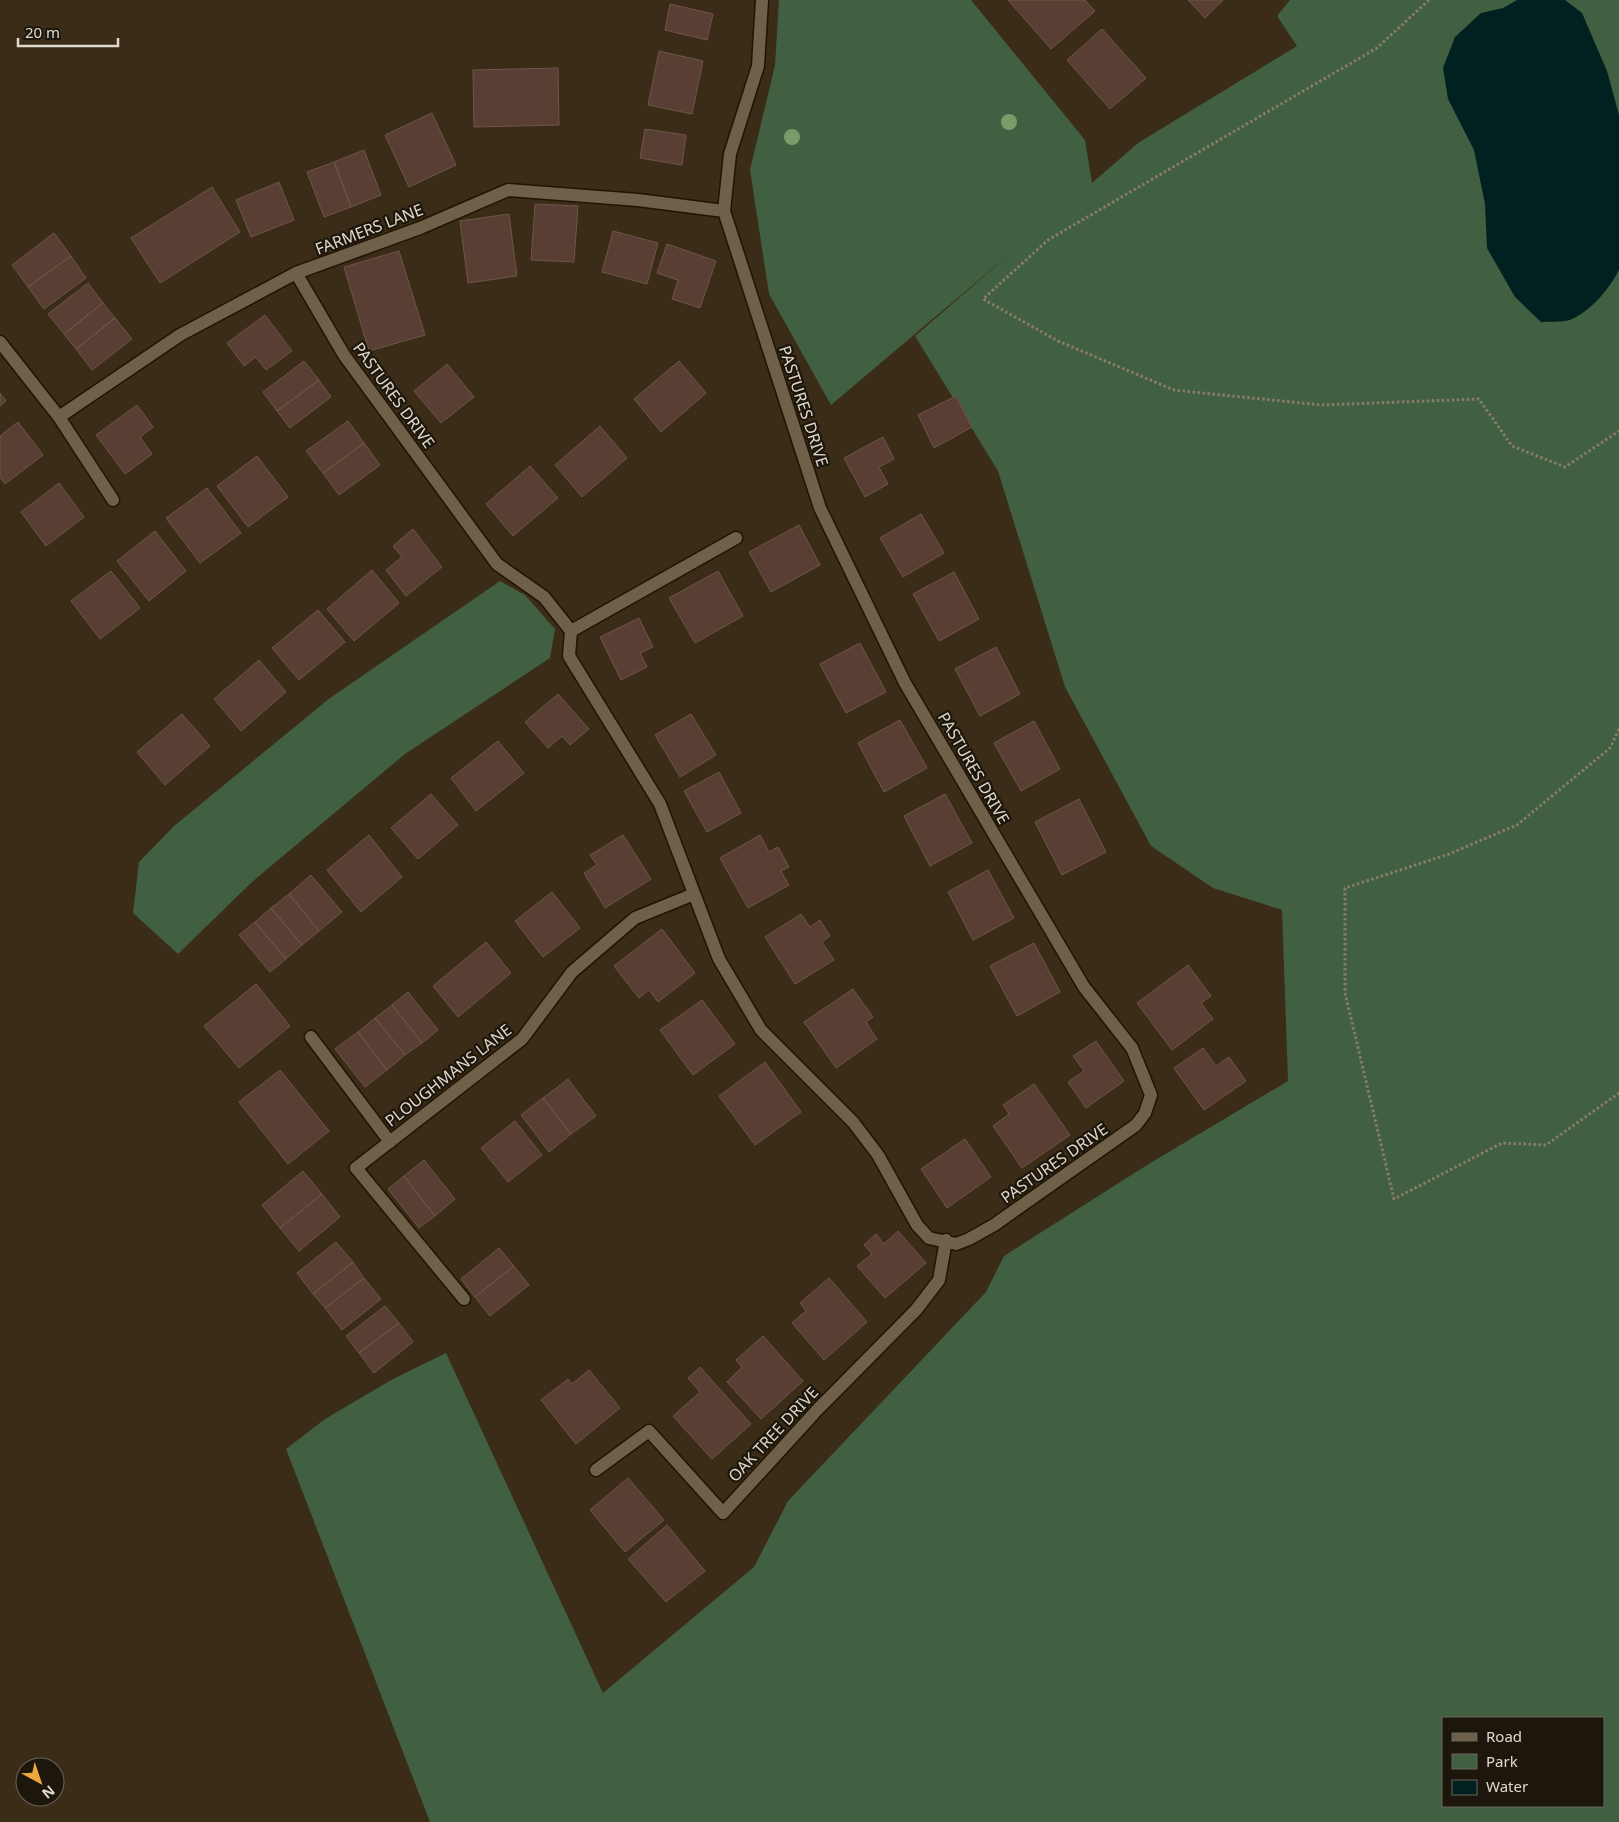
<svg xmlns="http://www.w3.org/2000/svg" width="1619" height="1822" font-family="'Noto Sans',sans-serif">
	<rect width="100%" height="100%" fill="#3a2c16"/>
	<path fill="#415f41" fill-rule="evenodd" d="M779 0H971L1085 140 1092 183 1138 143 1297 46 1277 16 1290 0H1619V1822H430L286 1449 325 1419 393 1379 446 1353 603 1693 754 1567 788 1501 986 1292 1004 1256 1147 1165 1288 1081 1282 910 1213 888 1151 846 1065 687 998 471 915 336 1012 252 831 405 769 294 750 170 775 65ZM1443 1718H1603V1806H1443Z
		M500 581 525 595 555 629 550 658 405 754 252 882 178 954 133 913 139 862 174 826 330 698Z"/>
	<path fill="#012020" d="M1517 0H1565L1582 13 1607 71 1619 115V270C1609 289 1592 310 1572 319 1564 323 1550 321 1541 322L1515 297 1487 248 1485 204 1474 150 1448 99 1443 68 1455 37 1481 13 1503 8Z"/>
	<path fill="#583e33" stroke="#705549" d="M1008 0H1085L1095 11 1051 49Z
		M1188 0H1223L1205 18Z
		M670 4 713 14 707 40 665 30Z
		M1102 29 1146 78 1110 109 1067 60Z
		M659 51 703 61 692 114 648 105Z
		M558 68 559 125 474 127 473 70Z
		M432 113 456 165 409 187 385 135Z
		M645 129 686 135 682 165 640 158Z
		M364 150 381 195 351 207 334 162Z
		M334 162 351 207 324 217 307 172Z
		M279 182 294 220 251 237 236 200Z
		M212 187 240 232 160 283 131 238Z
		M535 204 578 206 574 262 531 260Z
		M509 214 517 276 468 283 460 221Z
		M613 231 658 243 647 284 602 272Z
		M54 233 71 256 28 287 12 265Z
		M667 244 716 261 700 308 672 299 678 280 657 273Z
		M399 251 425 335 369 351 344 267Z
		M71 256 86 278 44 309 28 287Z
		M88 283 103 303 64 334 48 314Z
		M103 303 115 318 76 349 64 334Z
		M265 315 292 351 266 370 256 357 244 366 227 343Z
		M115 318 132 339 92 370 76 349Z
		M304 361 319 380 277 411 263 392Z
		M679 361 706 393 661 432 634 399Z
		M447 364 474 397 441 423 414 391Z
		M319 380 331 397 290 428 277 411Z
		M0 393 6 401 0 406Z
		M956 396 972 427 934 448 918 415Z
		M137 405 153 427 140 437 152 454 125 474 96 435Z
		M348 421 364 443 323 473 306 451Z
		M18 422 43 455 5 484 0 477V436Z
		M600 426 627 458 582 497 555 465Z
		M883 437 894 459 879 467 888 484 865 497 844 458Z
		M364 443 380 465 339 495 323 473Z
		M257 456 288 497 248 527 217 486Z
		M530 466 558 498 513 536 486 504Z
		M59 483 84 517 46 546 21 512Z
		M207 488 241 533 200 563 166 518Z
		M921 514 944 553 903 577 880 538Z
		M799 525 820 565 771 592 749 552Z
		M413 529 442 567 406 596 386 570 402 557 393 546Z
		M155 531 186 571 149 601 117 561Z
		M372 570 399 603 354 641 327 609Z
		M111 571 140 608 100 639 71 601Z
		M718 571 743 616 695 643 669 598Z
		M954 572 979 619 939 641 913 594Z
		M318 610 345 642 299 680 272 648Z
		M639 618 653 647 640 653 647 667 621 680 600 637Z
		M860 643 886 692 846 713 820 664Z
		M996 647 1020 694 980 716 955 669Z
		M259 660 286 692 241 731 214 699Z
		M558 694 589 729 570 745 562 736 548 748 525 722Z
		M182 714 210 746 165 785 137 752Z
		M691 714 716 755 680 777 655 735Z
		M900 720 927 768 884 792 858 743Z
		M1034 721 1060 769 1021 791 994 743Z
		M498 741 524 773 476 811 451 778Z
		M719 772 741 813 707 832 684 791Z
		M431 794 458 825 418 859 391 828Z
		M945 794 972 843 930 866 904 816Z
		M1079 799 1106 852 1062 875 1035 822Z
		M369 835 402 877 361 912 327 870Z
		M623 835 651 879 605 908 584 873 597 865 590 855Z
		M760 835 769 852 778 847 789 867 781 871 789 885 748 908 720 858Z
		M988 870 1014 918 973 940 948 892Z
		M311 875 342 912 319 931 289 894Z
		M552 892 580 928 543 957 515 921Z
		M289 894 319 931 302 945 271 908Z
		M271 908 302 945 286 959 255 922Z
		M801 914 810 927 820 920 830 936 822 942 834 960 795 984 765 937Z
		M255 922 286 959 270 972 239 935Z
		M662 929 695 973 658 1002 649 990 639 998 614 966Z
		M486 942 511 973 458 1017 433 986Z
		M1034 943 1060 992 1017 1016 990 966Z
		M1188 965 1211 996 1201 1003 1213 1019 1172 1050 1137 1003Z
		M256 984 290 1026 239 1068 204 1026Z
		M853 989 873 1017 866 1022 877 1039 836 1068 804 1022Z
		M408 992 438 1030 422 1043 392 1005Z
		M702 1000 735 1044 693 1075 660 1030Z
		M392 1005 422 1043 405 1055 375 1018Z
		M375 1018 405 1055 387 1070 358 1032Z
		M358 1032 387 1070 365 1087 335 1049Z
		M1096 1041 1124 1081 1086 1108 1068 1082 1084 1071 1073 1056Z
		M1203 1048 1216 1066 1229 1057 1246 1081 1204 1110 1174 1068Z
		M765 1062 801 1112 755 1145 719 1096Z
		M280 1070 329 1131 288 1164 239 1102Z
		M568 1079 596 1116 571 1134 543 1098Z
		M1034 1084 1070 1135 1022 1168 993 1126 1009 1114 1003 1105Z
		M543 1098 571 1134 549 1152 521 1115Z
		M515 1121 542 1155 508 1182 481 1148Z
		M965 1139 991 1177 947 1208 921 1169Z
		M424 1160 455 1199 435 1216 404 1176Z
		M303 1171 322 1194 280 1228 262 1205Z
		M404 1176 435 1216 419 1228 388 1189Z
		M322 1194 340 1217 299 1251 280 1228Z
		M898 1231 926 1263 885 1298 857 1266 872 1254 864 1245 876 1234 884 1244Z
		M336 1242 353 1262 313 1294 297 1273Z
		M499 1248 514 1266 475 1297 461 1279Z
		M353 1262 364 1278 325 1308 313 1294Z
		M514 1266 529 1285 490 1316 475 1297Z
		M364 1278 381 1299 342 1330 325 1308Z
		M829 1278 867 1322 824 1360 792 1323 806 1311 800 1303Z
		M385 1306 399 1323 359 1353 346 1336Z
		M399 1323 413 1342 374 1373 359 1353Z
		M763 1336 803 1381 761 1419 727 1382 742 1367 736 1360Z
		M700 1367 751 1424 712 1459 673 1416 700 1392 688 1378Z
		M589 1370 620 1408 576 1444 541 1400 568 1379 572 1384Z
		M628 1478 664 1520 625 1552 590 1510Z
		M667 1525 705 1571 666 1602 628 1559Z"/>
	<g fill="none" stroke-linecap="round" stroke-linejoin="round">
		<g stroke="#211401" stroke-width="15">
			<path id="service" d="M571 631 736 538
				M311 1037 390 1142
				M356 1168 464 1299"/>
		</g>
		<g stroke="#211401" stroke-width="15">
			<path id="minor" d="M296 273 344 355 497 564 544 597 571 631 569 656 660 804 719 959 761 1030 853 1122 878 1155 917 1225 929 1238 956 1244 969 1239 994 1225 1136 1125 1145 1113 1151 1095 1132 1048 1084 987 905 683 820 508 724 211 730 154 758 66 762 0
				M0 342 59 417
				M113 500 59 417 180 335 296 273 420 228 508 190 638 200 724 211
				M356 1168 522 1039 572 972 635 918 694 894
				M596 1470 649 1431 723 1513 818 1409 916 1310 939 1280 946 1240"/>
		</g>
		<path stroke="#887c6b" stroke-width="3" stroke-dasharray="2.5 2.5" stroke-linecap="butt" d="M1429 0 1377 48 1048 240 983 299 1058 341 1174 390 1321 405 1479 399 1512 446 1565 467 1619 431
			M1619 729 1610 748 1517 825 1449 854 1345 888V993L1394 1199 1502 1143 1546 1145 1619 1093"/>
		<use href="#service" stroke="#6f6049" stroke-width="12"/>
		<use href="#minor" stroke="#6f6049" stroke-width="12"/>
	</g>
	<g fill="#7a9c6a">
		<circle cx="1009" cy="122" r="8"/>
		<circle cx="792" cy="137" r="8"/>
	</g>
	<g text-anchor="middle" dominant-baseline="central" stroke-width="4.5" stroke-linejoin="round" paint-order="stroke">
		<g font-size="16" fill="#e1d8cc" stroke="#1c160c">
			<text transform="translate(369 229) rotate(-21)">FARMERS LANE</text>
			<text transform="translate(394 395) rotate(54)">PASTURES DRIVE</text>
			<text transform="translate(804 406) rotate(72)">PASTURES DRIVE</text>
			<text transform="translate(974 768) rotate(60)">PASTURES DRIVE</text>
			<text transform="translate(448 1075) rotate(-38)">PLOUGHMANS LANE</text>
			<text transform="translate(1054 1163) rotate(-35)">PASTURES DRIVE</text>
			<text transform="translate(773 1434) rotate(-47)">OAK TREE DRIVE</text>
		</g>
	</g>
	<rect x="1442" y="1717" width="162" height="90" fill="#1c160c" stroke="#6b6459"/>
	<rect x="1452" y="1733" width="25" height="8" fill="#6f6049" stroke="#6b6459"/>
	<text x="1486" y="1742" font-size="15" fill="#e1d8cc">Road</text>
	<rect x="1452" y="1754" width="25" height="15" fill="#415f41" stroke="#6b6459"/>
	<text x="1486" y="1767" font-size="15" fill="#e1d8cc">Park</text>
	<rect x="1452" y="1780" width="25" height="15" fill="#012020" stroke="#6b6459"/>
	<text x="1486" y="1792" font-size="15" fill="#e1d8cc">Water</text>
	<g transform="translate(40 1782) rotate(140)"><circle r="24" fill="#1c160c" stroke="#6b6459"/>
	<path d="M0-4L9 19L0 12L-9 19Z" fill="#eda83c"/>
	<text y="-8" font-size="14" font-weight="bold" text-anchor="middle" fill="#e1d8cc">N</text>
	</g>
	<path d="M18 38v8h100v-8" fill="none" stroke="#e1d8cc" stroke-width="2.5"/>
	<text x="25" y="38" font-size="15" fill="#e1d8cc" stroke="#1c160c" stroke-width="4" paint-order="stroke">20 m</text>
</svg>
